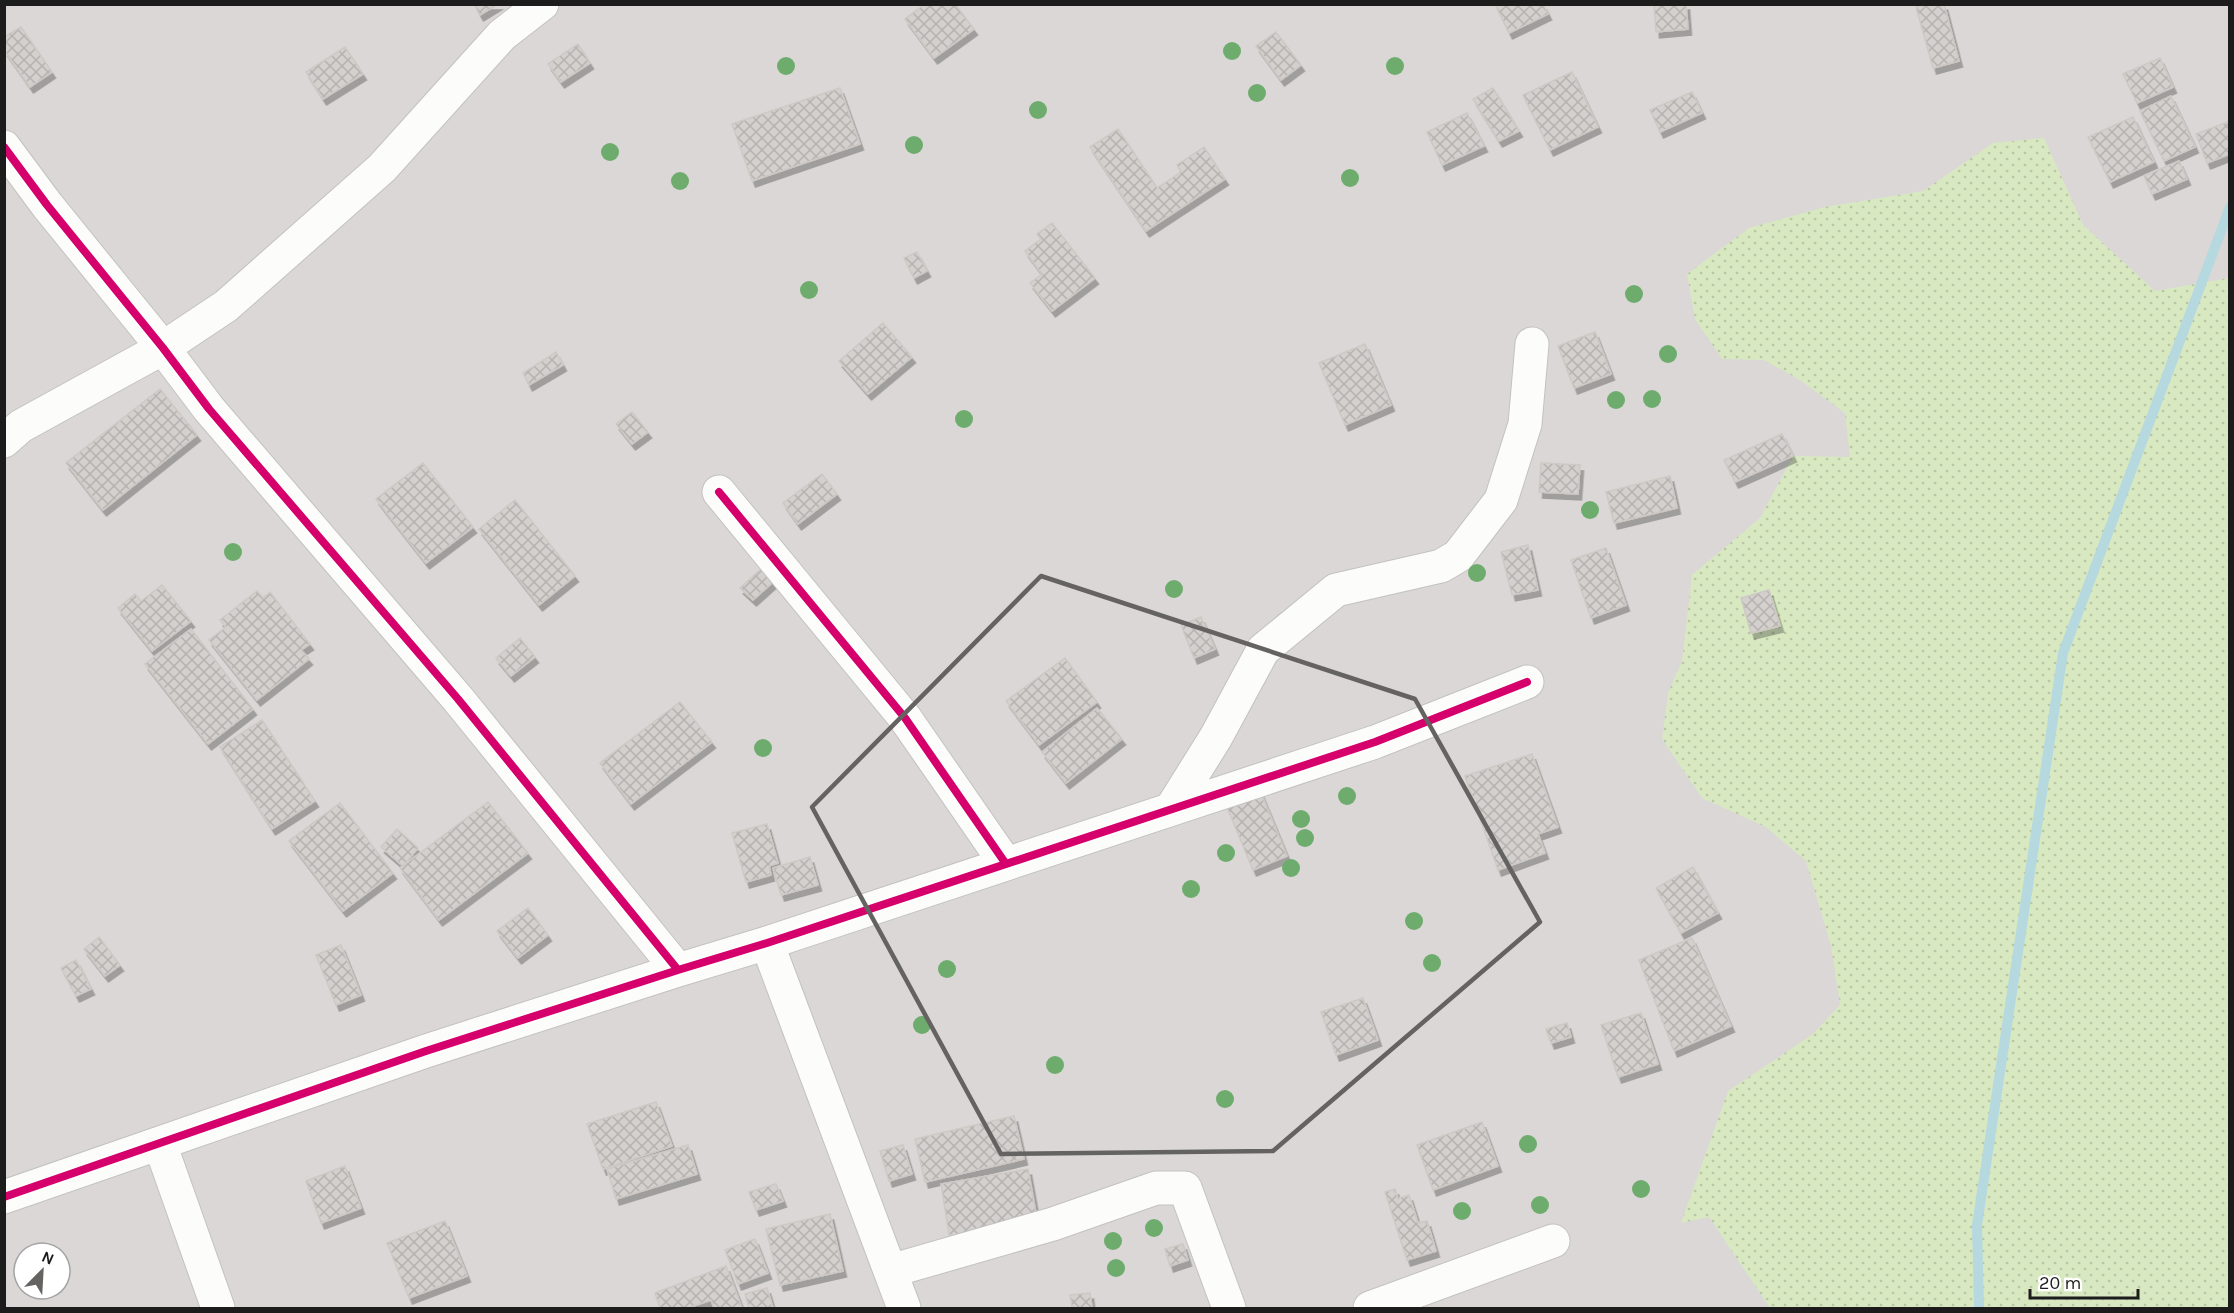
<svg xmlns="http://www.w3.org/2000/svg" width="2234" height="1313" font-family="Karla,sans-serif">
	<defs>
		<pattern id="grass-dots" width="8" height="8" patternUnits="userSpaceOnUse" patternTransform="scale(1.5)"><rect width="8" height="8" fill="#d8e9c1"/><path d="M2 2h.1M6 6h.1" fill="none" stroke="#b9c7a5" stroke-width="1.8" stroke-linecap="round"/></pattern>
		<pattern id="building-cross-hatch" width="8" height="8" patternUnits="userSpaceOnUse" patternTransform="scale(1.5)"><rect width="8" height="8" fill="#d3d0cd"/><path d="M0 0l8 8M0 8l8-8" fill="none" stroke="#b5b2af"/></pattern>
		<filter id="shadow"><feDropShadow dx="3.5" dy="6" stdDeviation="0" flood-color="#0004"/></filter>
	</defs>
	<rect width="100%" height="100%" fill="#ebe8e4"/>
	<path fill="#dad7d6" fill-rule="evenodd" d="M5 5H2229V1308H5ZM24 1253H60V1289H24Z"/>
	<path fill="url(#grass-dots)" d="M2044 138 2083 225 2155 291 2229 278V1308H1770L1709 1217 1681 1223 1728 1091 1813 1034 1840 1005 1831 946 1806 861 1766 827 1702 798 1662 739 1668 693 1682 661 1692 575 1760 518 1793 456 1850 457 1845 413 1800 380 1764 360 1722 359 1695 319 1687 274 1749 228 1825 207 1923 191 1993 143Z"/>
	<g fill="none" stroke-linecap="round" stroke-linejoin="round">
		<path stroke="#b6d8df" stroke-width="10" d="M1979 1308 1977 1225 2063 653 2230 207"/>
	</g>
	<path fill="url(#building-cross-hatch)" stroke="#cec9c5" stroke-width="1.5" filter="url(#shadow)" d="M474 4H498L480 15Z
		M925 4H955L974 29 934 58 905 19Z
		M1495 4H1543L1548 14 1509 33Z
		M1654 4H1686L1688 29 1656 32Z
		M1925 4H1944L1959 61 1933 68 1916 7Z
		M21 27 52 72 30 87 4 50V37Z
		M1276 32 1301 65 1281 80 1256 46Z
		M578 44 590 63 561 82 548 64Z
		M345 47 363 74 323 99 306 72Z
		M2160 58 2173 87 2137 103 2123 74Z
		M1572 72 1598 127 1550 150 1523 95Z
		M840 88 860 144 752 181 732 124Z
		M1493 88 1519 131 1499 141 1473 99Z
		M1692 92 1702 113 1660 132 1650 110Z
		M2171 96 2195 147 2164 161 2140 111Z
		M1467 113 1484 146 1442 165 1427 132Z
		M2133 117 2154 162 2110 182 2088 137Z
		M2230 121V154L2207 163 2196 134Z
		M1118 129 1157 188 1181 172 1177 165 1204 147 1225 179 1146 231 1090 147Z
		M2179 161 2187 179 2152 194 2144 176Z
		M1052 223 1095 278 1052 311 1030 283 1042 274 1025 251 1041 239 1037 234Z
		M917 252 927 271 914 278 904 258Z
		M883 323 912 357 868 394 839 361Z
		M1595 332 1611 374 1574 388 1558 346Z
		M1365 344 1391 405 1345 425 1319 363Z
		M556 352 563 365 529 385 523 373Z
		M160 389 197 435 103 510 66 463Z
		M632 412 648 432 632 444 616 424Z
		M1782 434 1793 456 1735 482 1724 460Z
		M423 463 473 527 426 563 376 499Z
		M1541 463 1580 465 1578 494 1539 492Z
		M822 474 837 494 798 524 783 503Z
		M1670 476 1677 508 1614 523 1606 492Z
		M515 500 575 576 539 605 479 529Z
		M1528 545 1538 590 1512 595 1501 552Z
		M1606 548 1626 605 1591 618 1571 560Z
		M761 569 773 582 753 600 740 588Z
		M162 585 191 621 152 651 118 608 135 594 141 601Z
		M1769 590 1780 626 1751 633 1741 598Z
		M257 591 263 598 270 592 310 644 301 650 309 659 257 700 209 640 226 627 220 620Z
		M1201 617 1215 649 1194 658 1181 625Z
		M191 629 253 709 208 744 145 664Z
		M520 638 535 657 511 676 496 658Z
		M1065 658 1097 702 1039 745 1006 701Z
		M680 702 712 742 631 804 600 763Z
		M1097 708 1122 739 1066 783 1042 752Z
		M262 720 315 801 272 829 220 747Z
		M1532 754 1558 827 1538 834 1545 853 1498 870 1465 776Z
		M1260 791 1287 856 1253 870 1226 805Z
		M488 802 528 853 439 920 400 868Z
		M340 803 393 873 343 911 289 841Z
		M767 824 778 863 769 866 771 875 746 882 732 833Z
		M397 829 418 848 403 866 381 847Z
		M810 857 818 885 781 895 773 868Z
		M1693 867 1718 913 1681 933 1656 888Z
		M528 908 548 935 518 958 497 931Z
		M99 937 120 965 105 976 84 949Z
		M1692 938 1731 1026 1674 1051 1639 960Z
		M341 945 361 995 336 1005 316 955Z
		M76 960 91 989 76 996 61 968Z
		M1363 998 1378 1040 1336 1055 1321 1012Z
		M1641 1013 1658 1064 1618 1077 1601 1025Z
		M1567 1023 1571 1037 1551 1043 1546 1029Z
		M656 1102 672 1146 603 1169 587 1124Z
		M1014 1116 1024 1159 925 1182 915 1139Z
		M1482 1122 1498 1166 1433 1190 1417 1145Z
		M688 1145 697 1174 616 1199 607 1169Z
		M903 1145 912 1174 889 1181 880 1151Z
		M345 1166 361 1208 321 1223 306 1181Z
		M1028 1169 1038 1225 950 1240 941 1184Z
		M776 1184 783 1201 756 1210 749 1192Z
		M1395 1189 1398 1199 1409 1195 1418 1223 1427 1221 1436 1251 1407 1260 1385 1192Z
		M830 1214 843 1271 780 1285 766 1229Z
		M445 1221 467 1276 409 1298 387 1243Z
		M755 1239 768 1273 738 1284 725 1250Z
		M1183 1244 1188 1260 1170 1266 1165 1249Z
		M726 1266 742 1308H714L711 1300 688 1308H660L655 1293Z
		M767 1288 773 1308H749L745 1294Z
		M1090 1293 1092 1308H1072L1070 1295Z"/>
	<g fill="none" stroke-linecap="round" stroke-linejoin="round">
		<g stroke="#c3c2c0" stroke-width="35">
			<path id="minor" d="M4 147 47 205 163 348 209 409 458 699 678 970
				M4 441 21 426 163 348 226 306 382 168 502 35 542 4
				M719 492 905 718 1006 864
				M1171 809 1216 737 1263 650 1336 590 1441 566 1458 556 1501 500 1525 424 1532 344
				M767 943 904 1308
				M160 1144 218 1308
				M4 1197 426 1051 678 970 767 943 1375 742 1527 682
				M890 1271 1053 1224 1156 1188H1185L1229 1308
				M1370 1308 1553 1241"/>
		</g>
		<use href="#minor" stroke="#fcfcfb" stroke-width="33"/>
		<g stroke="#fff" stroke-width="11">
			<path id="cycleway" d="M4 147 47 205 163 348 209 409 458 699 678 970
				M719 492 905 718 1006 864
				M4 1197 426 1051 678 970 767 943 1375 742 1527 682"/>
		</g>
		<use href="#cycleway" stroke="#d6006c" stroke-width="8"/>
	</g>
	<g fill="#6eac6e">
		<circle cx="1232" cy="51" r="9"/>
		<circle cx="786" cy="66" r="9"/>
		<circle cx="1395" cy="66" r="9"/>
		<circle cx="1257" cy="93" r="9"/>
		<circle cx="1038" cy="110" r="9"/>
		<circle cx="914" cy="145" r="9"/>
		<circle cx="610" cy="152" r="9"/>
		<circle cx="1350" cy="178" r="9"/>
		<circle cx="680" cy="181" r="9"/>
		<circle cx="809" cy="290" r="9"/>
		<circle cx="1634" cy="294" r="9"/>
		<circle cx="1668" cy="354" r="9"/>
		<circle cx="1652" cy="399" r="9"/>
		<circle cx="1616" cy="400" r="9"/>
		<circle cx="964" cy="419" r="9"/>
		<circle cx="1590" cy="510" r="9"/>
		<circle cx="233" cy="552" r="9"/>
		<circle cx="1477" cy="573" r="9"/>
		<circle cx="1174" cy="589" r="9"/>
		<circle cx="763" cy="748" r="9"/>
		<circle cx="1347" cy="796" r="9"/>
		<circle cx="1301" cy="819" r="9"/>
		<circle cx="1305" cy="838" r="9"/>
		<circle cx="1226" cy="853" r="9"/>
		<circle cx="1291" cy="868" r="9"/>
		<circle cx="1191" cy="889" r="9"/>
		<circle cx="1414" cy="921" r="9"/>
		<circle cx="1432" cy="963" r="9"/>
		<circle cx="947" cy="969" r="9"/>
		<circle cx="922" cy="1025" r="9"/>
		<circle cx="1055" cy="1065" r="9"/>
		<circle cx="1225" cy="1099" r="9"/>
		<circle cx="1528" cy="1144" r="9"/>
		<circle cx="1641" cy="1189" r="9"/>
		<circle cx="1540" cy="1205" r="9"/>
		<circle cx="1462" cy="1211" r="9"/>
		<circle cx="1154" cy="1228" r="9"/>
		<circle cx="1113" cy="1241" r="9"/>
		<circle cx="1116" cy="1268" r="9"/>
	</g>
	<path fill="none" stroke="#646362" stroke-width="4.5" stroke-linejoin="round" d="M1041 576 1415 699 1540 922 1273 1151 1001 1154 812 807Z"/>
	<rect width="2234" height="1313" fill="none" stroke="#1c1c1c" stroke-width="12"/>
	<g transform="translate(42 1271) rotate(24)"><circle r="28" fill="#ffffff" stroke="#a4a4a4" stroke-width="1.5"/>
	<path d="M0-4.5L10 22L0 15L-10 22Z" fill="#646362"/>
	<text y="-9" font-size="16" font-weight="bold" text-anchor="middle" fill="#1c1c1c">N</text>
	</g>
	<path d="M2030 1289v9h108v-9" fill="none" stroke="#1c1c1c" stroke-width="3"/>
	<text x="2039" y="1289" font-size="18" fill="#1c1c1c" stroke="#ffffff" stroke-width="4.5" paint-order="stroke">20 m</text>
</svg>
